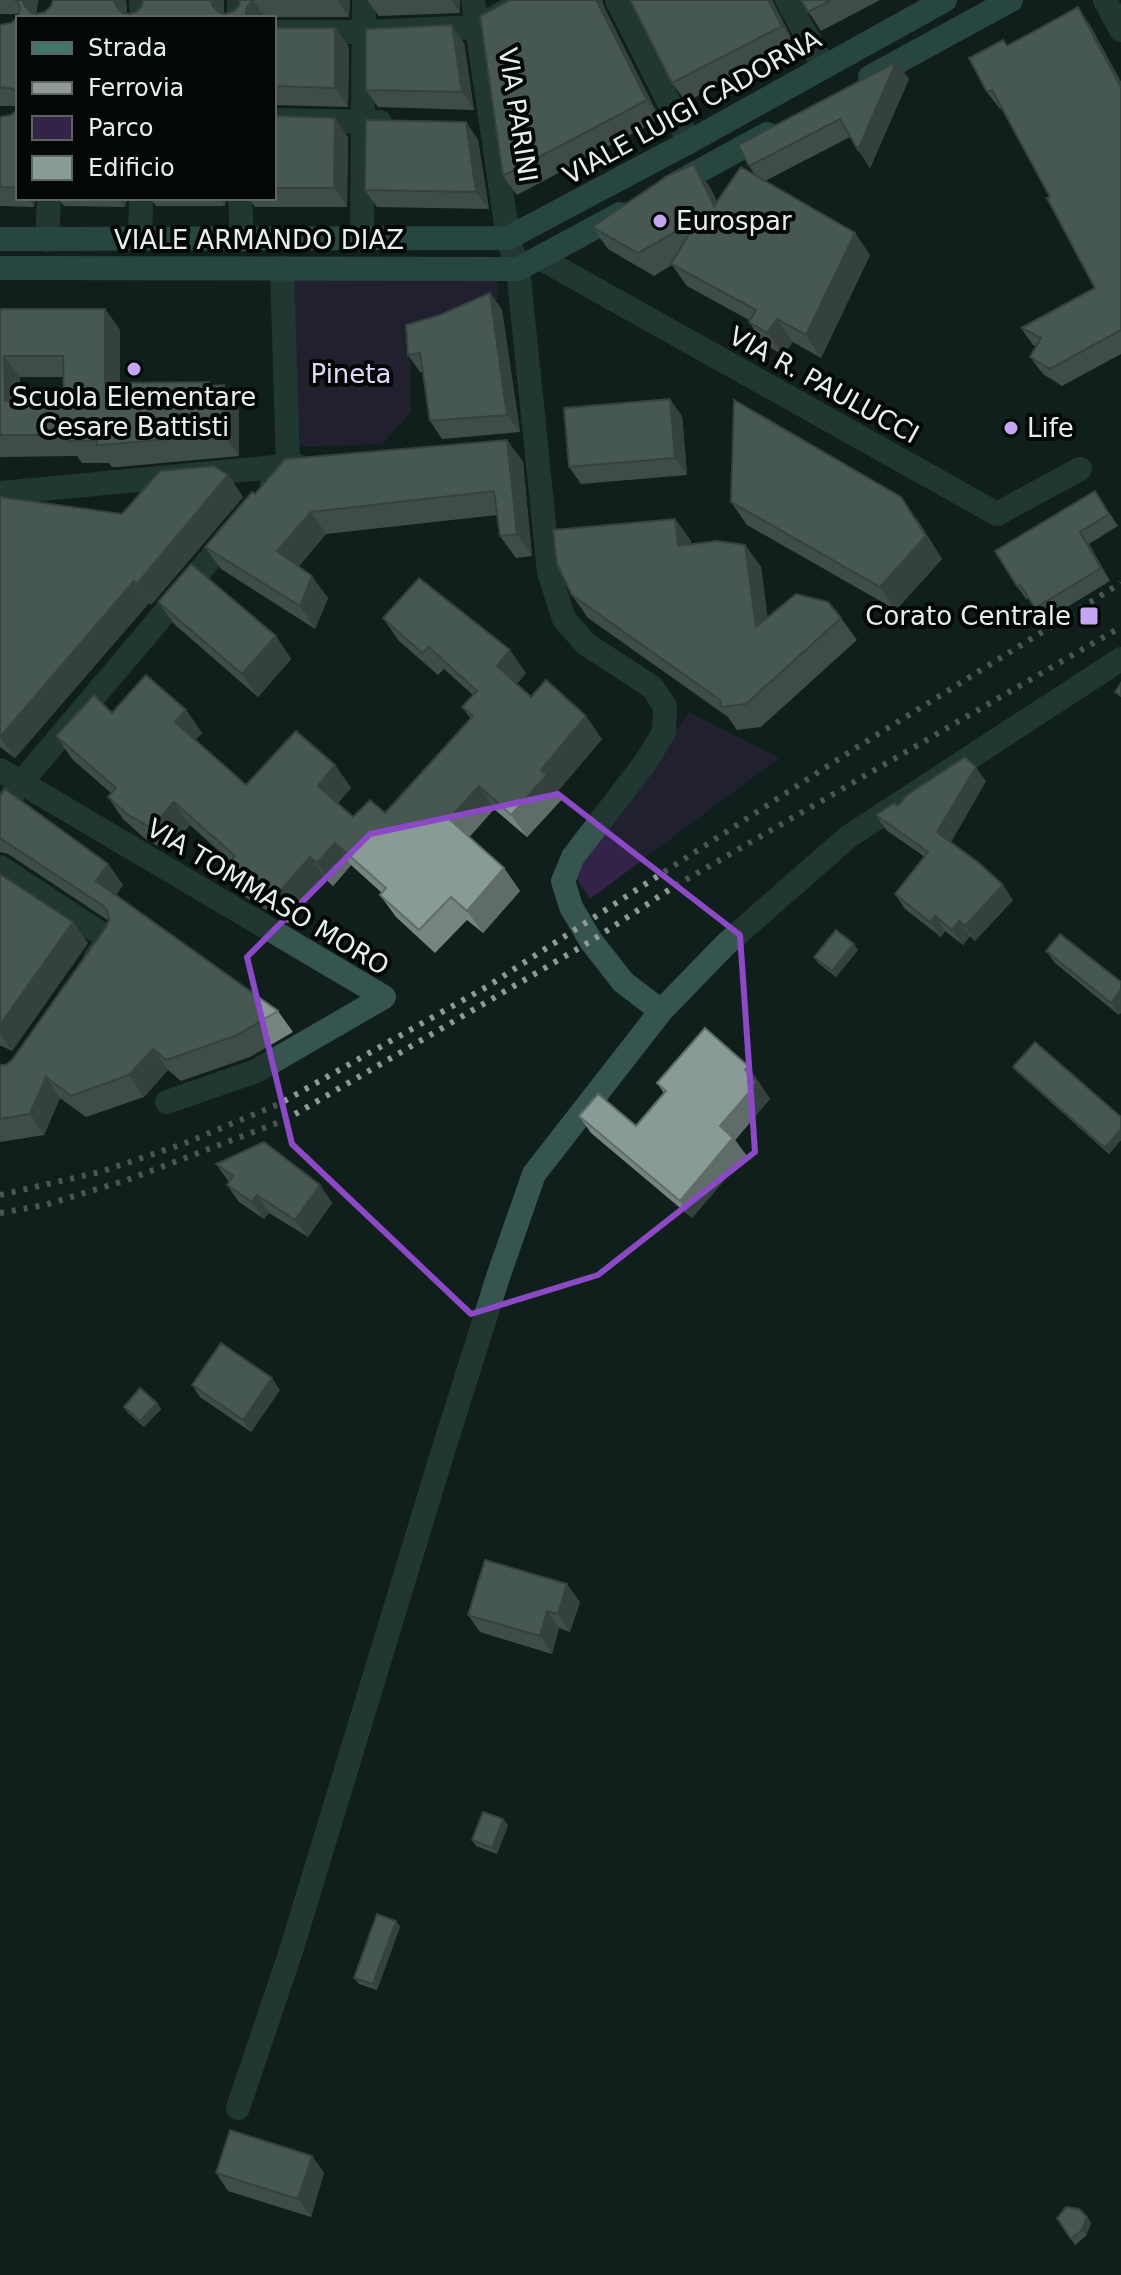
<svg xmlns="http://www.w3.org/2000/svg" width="1121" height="2275" font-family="'DejaVu Sans',sans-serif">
	<rect width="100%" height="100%" fill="#111f1c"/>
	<path fill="#332348" d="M497 274 498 299 411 335V412L382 444 293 447 289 277Z
		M689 712 779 758 590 899 575 876Z"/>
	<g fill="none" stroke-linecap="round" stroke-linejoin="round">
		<path stroke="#36554e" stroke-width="24" d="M141 0 142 18
			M473 0 508 238 518 269 549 572 564 619 586 644 652 687 665 706 664 732 645 763 573 857 563 881 571 907 591 941 623 982 661 1011 725 945 848 837 1121 659
			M617 0 689 142
			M787 0 824 67
			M1105 0 1121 30
			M239 18V0
			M274 32H364L476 27 527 0
			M274 120 380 122
			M240 198 242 240
			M47 240 49 198
			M140 240 141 198
			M362 240 364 0
			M540 258 997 514 1080 469
			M272 485 288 466 282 268
			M0 493 296 465
			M0 770 384 997 256 1071 167 1102
			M0 813 20 784 233 532
			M0 867 109 939 96 957
			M238 2108 291 1951 443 1451 498 1277 534 1174 661 1011"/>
		<path stroke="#42766a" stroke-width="24" d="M870 77 1011 0
			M670 187 767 134
			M0 239 508 238 689 142 945 0
			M0 268 518 269 620 214"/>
		<path stroke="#8f9a97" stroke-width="6" stroke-dasharray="4 8" stroke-linecap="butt" d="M0 1195 100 1172 183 1144 279 1104 488 986 851 751 1121 583
			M0 1213 45 1205 127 1180 285 1120 591 941 675 886 1121 627"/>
	</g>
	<path fill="#768581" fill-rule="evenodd" d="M0 0H38L36 14 126 0 127 13 130 14 136 12 142 6 143 0H224V14L234 11 239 6 240 0H350L349 17 18 18V106H0V25L11 23 17 18 18 14H0Z
		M367 0H460V13L379 16Z
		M510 0H602L604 7 660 119 517 195 503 176Z
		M772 0 795 45 686 102 672 83Z
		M801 0H880L821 31Z
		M1090 25 1121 82V354L1062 386 1043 374 1030 357 1037 347 1033 345 1021 328 1095 288 1050 197 1002 108 1000 109 987 92 1007 45Z
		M274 28H335L349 47 348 107 274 105Z
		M464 43 474 110 378 107 366 90Z
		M896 62 909 79 870 168 850 137 765 181 855 233 870 255 821 358 793 342 783 355 764 344 749 322V320L687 286 672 265 654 276 608 249 592 227 710 187 717 202 755 175 749 166Z
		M18 107V198H35L34 207 0 206V117L11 115 17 110Z
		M274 116 348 137 347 207H255L249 198H274Z
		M466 122 478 140 489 209 377 207 365 190Z
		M58 198H127L125 207 64 206Z
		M150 198H226L225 206H156Z
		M490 293 502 310 520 432 442 439 430 421 423 372H420L408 355 440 315Z
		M0 309H105L120 330V383L209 382 211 386 224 385 239 407V456L118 467H112L109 463H82L77 456 0 457ZM20 377H64V401H20Z
		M682 416 687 475 581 484 569 467Z
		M507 440 523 462 532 556 516 558 500 536 497 515 326 534 299 566 328 598 315 629 221 569 205 547 255 494Z
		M228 475 243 497 151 605 149 603 15 758 0 747V497L122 514Z
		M1095 491 1118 526 1089 544 1110 581 1044 621 1028 598 1026 599 1017 586Z
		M731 502 917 519 942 559 896 610 747 525Z
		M675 519 691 541V545H745L761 567 767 617 841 618 857 640 761 727 737 730 728 717 588 618 572 595Z
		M158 602 276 636 291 659 258 697 174 624Z
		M383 618 526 673 517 684 531 697 602 739 558 791 563 798 527 837 494 809 469 837 504 868 520 891 483 933 467 920 435 953 396 917 380 895 382 893 351 865 333 886 326 879 288 923 238 893 222 871 230 861 190 825 166 851 143 837 123 819 108 797 111 793 72 759 56 736 112 713 186 710 202 733 195 740 246 785 335 765 351 788 338 803 353 817 385 813 471 719 462 707 473 695 444 669 438 675 399 641Z
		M986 781 951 842 1013 900 975 941 970 936 963 945 945 931 941 937 905 909 895 894 925 857 886 830 876 815 898 806Z
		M0 796 108 864 123 885 116 895 278 1011 293 1032 250 1057 181 1081 168 1070 144 1097 86 1117 60 1098 44 1135 0 1142V1065H6L12 1060 106 927 109 921 8 854 0 852Z
		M0 874 73 922 88 943 12 1051 2 1046H0Z
		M858 950 836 977 818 963 814 957Z
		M1046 951 1121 982 1119 1015 1055 963Z
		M748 1066 770 1099 735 1140 746 1155 692 1218 591 1133 579 1116 636 1126 664 1093 657 1083Z
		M1013 1067 1121 1117V1140L1109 1154 1018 1073Z
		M216 1164 320 1185 332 1203 308 1237 269 1213 264 1219 239 1202 227 1185 229 1182Z
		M192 1385 280 1390 251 1432 200 1397Z
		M157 1403 161 1409 144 1427 128 1413 124 1407Z
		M580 1602 570 1632 559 1628 552 1654 480 1632 468 1615Z
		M508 1825 497 1854 476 1846 472 1840Z
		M396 1921 400 1927 377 1990 359 1984 354 1978Z
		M312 2156 324 2173 311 2217 228 2191 216 2173Z
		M1087 2217 1091 2223 1086 2236 1075 2245 1057 2218Z"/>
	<path fill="#606c69" d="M23 0H38L36 18 25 6Z
		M114 0H126L127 18 117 8Z
		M211 0H224V18L213 7Z
		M253 0 265 18H247L246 12 247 6Z
		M337 0H350L349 17Z
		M451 0H460V13Z
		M596 0H602L604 7 660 119 647 100Z
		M768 0H772L795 45 782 26Z
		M1078 7 1090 25 1121 82V87Z
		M452 25 464 43 474 110 462 92Z
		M335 28 349 47 348 107 335 88Z
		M896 62 909 79 870 168 858 150Z
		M335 118 348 137 347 207 334 188Z
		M466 122 478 140 489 209 476 192Z
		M694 164 710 187 730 228 714 206Z
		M28 198H35L34 207Z
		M118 198H127L125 207Z
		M220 198H226L225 206Z
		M855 233 870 255 821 358 806 335Z
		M490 293 502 310 520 432 507 415Z
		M105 309 120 330V404L105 383Z
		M777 319 793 342 783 355 767 333Z
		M4 356 20 377V423L5 401Z
		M209 382 224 404V385L239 407V456L223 434Z
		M670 399 682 416 687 475 675 458Z
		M507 440 523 462 532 556 517 534Z
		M228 475 243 497 151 605 137 584Z
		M901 497 942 559 896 610 880 587Z
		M311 512 326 534 293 573 277 551Z
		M675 519 691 541 694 569 678 546Z
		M1080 532 1089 544 1110 581 1101 568Z
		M745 545 761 567 772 649 756 627Z
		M312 576 328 598 315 629 300 606Z
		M134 581 149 603 15 758 0 737Z
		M276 636 291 659 258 697 242 674Z
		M510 650 526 673 512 689 497 666Z
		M186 710 202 733 191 745 175 722Z
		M586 716 602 739 558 791 563 798 527 837 511 815 541 770Z
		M335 765 351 788 333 808 318 786Z
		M976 767 986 781 948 847 937 832Z
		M479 786 494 809 465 842 449 819Z
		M174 802 190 825 166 851 151 828Z
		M335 843 351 865 333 886 317 863Z
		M310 857 326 879 288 923 272 900Z
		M108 864 123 885 111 902 96 881Z
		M504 868 520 891 483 933 467 911Z
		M1003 885 1013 900 975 941 965 926Z
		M935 916 945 931 941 937 930 922Z
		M959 921 970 936 963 945 952 930Z
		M73 922 88 943 12 1051 0 1034V1025Z
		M854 944 858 950 836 977 832 971Z
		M1121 990V1013L1119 1015 1111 1003Z
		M153 1049 168 1070 144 1097 129 1075Z
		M748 1066 770 1099 735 1140 746 1155 692 1218 680 1201 720 1126 745 1070Z
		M46 1077 60 1098 44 1135 30 1114Z
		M1121 1129V1140L1109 1154 1105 1148Z
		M320 1185 332 1203 308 1237 295 1220Z
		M257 1195 269 1213 264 1219 252 1202Z
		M272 1378 280 1390 251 1432 243 1420Z
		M157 1403 161 1409 144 1427 140 1421Z
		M567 1584 580 1602 570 1632 558 1614Z
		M547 1611 559 1628 552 1654 540 1636Z
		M503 1819 508 1825 497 1854 492 1848Z
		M396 1921 400 1927 377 1990 373 1984Z
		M312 2156 324 2173 311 2217 298 2199Z
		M1087 2217 1091 2223 1086 2236 1082 2230Z"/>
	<path fill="#899b96" stroke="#606c69" stroke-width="2" fill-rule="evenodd" d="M15 0H23L25 6 30 12 36 14 45 12 51 6 53 0H114L117 8 123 13 130 14 136 12 142 6 143 0H211L213 7 219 12 225 14 234 11 239 6 240 0H254L247 6 246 12 247 18H18V95L13 89 0 87V25L11 23 17 18 20 9 18 3Z
		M510 0H596L647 100 503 176 480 16Z
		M630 0H768L782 26 672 83Z
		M801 0H831L808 12Z
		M1078 7 1121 87V330L1050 369 1030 357 1041 338 1021 328 1095 288 1047 198 1050 197 992 90 987 92 969 58 1003 40 1007 46Z
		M452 25 462 92 366 90V29Z
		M274 28H335V88L274 86Z
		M896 62 858 150 840 119 749 166 738 145Z
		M18 107V188L0 187V117L11 115 17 110Z
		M274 116 335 118 334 188H274Z
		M366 120 466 122 476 192 365 190Z
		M694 164 714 206 741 167 855 233 806 335 777 319 767 333 749 322 756 310 671 264 698 219 638 253 592 227 669 175Z
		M490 293 507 415 430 421 420 353 408 355 406 325 440 315Z
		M0 309H105V383L209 382V386L224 385 223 434 103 445H97V441H67V435H0ZM4 356H63L64 401H5Z
		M670 399 675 458 569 467 564 408Z
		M734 400 901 497 926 536 880 587 731 502Z
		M507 440 517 534 500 536 494 491 311 512 277 551 312 576 300 606 205 547 252 492 255 494 285 459Z
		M214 466 228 475 137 584 134 581 0 737V497L122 514 160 471Z
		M1095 491 1109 514 1080 532 1101 568 1035 608 1020 585 1017 586 995 551Z
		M675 519 678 546 717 541 745 545 756 627 796 594 828 602 841 618 746 704 721 707 720 700 572 595 557 564 553 530Z
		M191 564 276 636 242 674 158 602Z
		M419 578 510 650 497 666 531 697 546 680 586 716 541 770 547 775 511 815 479 786 449 819 504 868 467 911 451 897 419 930 380 895 386 888 335 843 317 863 310 857 272 900 222 871 235 856 174 802 151 828 127 814 108 797 116 788 56 736 94 695 112 713 146 675 186 710 175 722 246 785 296 731 335 765 318 786 353 817 370 800 385 813 473 716 462 707 477 691 429 647 422 653 383 618Z
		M1121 683V696L1115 692Z
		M965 757 976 767 937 832 979 863 1003 885 965 926 959 921 952 930 935 916 930 922 895 894 928 852 876 815 894 803 898 806 907 795Z
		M5 789 108 864 96 881 278 1011 235 1036 166 1060 153 1049 129 1075 71 1096 46 1077 30 1114 0 1119V1065H6L12 1060 106 927 109 920 108 912 102 905 0 838V796Z
		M0 874 73 922 0 1025Z
		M836 930 854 944 832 971 814 957Z
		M1060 934 1121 982V990L1111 1003 1046 951Z
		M705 1028 748 1066 745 1070 758 1082 720 1126 733 1138 680 1201 579 1116 598 1094 636 1126 666 1091 657 1083Z
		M1035 1042 1121 1117V1129L1105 1148 1013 1067Z
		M264 1142 320 1185 295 1220 257 1195 252 1202 227 1185 233 1176 216 1164Z
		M221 1343 272 1378 243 1420 192 1385Z
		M140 1388 157 1403 140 1421 124 1407Z
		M485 1560 567 1584 558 1614 547 1611 540 1636 468 1615Z
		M483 1812 503 1819 492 1848 472 1840Z
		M377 1914 396 1921 373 1984 354 1978Z
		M230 2130 312 2156 298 2199 216 2173Z
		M1066 2207 1079 2209 1087 2217 1082 2230 1071 2239 1057 2218Z"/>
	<path d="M0 0H1121V2275H0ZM558 794 740 935 755 1152 598 1275 471 1314 292 1144 247 957 370 834Z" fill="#111f1c" fill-opacity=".55" fill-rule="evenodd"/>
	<path fill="none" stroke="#8b49c6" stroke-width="6" stroke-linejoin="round" d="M558 794 740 935 755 1152 598 1275 471 1314 292 1144 247 957 370 834Z"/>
	<g fill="#c5a7f1" stroke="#030807" stroke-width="3">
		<circle cx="660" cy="221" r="8"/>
		<circle cx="134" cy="369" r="8"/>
		<circle cx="1011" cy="428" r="8"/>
		<rect x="1079" y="606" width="20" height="20" rx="4"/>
	</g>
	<g text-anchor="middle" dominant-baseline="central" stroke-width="8" stroke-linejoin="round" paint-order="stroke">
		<g font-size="26" fill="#e5efec" stroke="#030807">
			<text transform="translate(692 107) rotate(-29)">VIALE LUIGI CADORNA</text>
			<text transform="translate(518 115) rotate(81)">VIA PARINI</text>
			<text x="259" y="240">VIALE ARMANDO DIAZ</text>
			<text transform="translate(824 385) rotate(29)">VIA R. PAULUCCI</text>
			<text transform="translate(268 897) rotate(31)">VIA TOMMASO MORO</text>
		</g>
		<g font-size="26" fill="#e5efec" stroke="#030807" text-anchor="start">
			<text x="676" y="221">Eurospar</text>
			<text x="134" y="397" text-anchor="middle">Scuola Elementare<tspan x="134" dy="30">Cesare Battisti</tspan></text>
			<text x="1027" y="428">Life</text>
			<text x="1071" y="616" text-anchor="end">Corato Centrale</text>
		</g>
		<g font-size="26" fill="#e2d6f7" stroke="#030807">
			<text x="351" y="374">Pineta</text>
		</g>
	</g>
	<rect x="16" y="16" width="260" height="184" fill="#030807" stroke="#5d6463" stroke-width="2"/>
	<rect x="32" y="42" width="40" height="12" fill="#42766a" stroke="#5d6463" stroke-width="2"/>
	<text x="88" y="56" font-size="24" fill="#e5efec">Strada</text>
	<rect x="32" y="82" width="40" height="12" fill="#8f9a97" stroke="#5d6463" stroke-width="2"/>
	<text x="88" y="96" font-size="24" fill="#e5efec">Ferrovia</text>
	<rect x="32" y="116" width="40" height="24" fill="#332348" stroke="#5d6463" stroke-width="2"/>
	<text x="88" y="136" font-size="24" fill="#e5efec">Parco</text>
	<rect x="32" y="156" width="40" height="24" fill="#899b96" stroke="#5d6463" stroke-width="2"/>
	<text x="88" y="176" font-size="24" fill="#e5efec">Edificio</text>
</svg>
